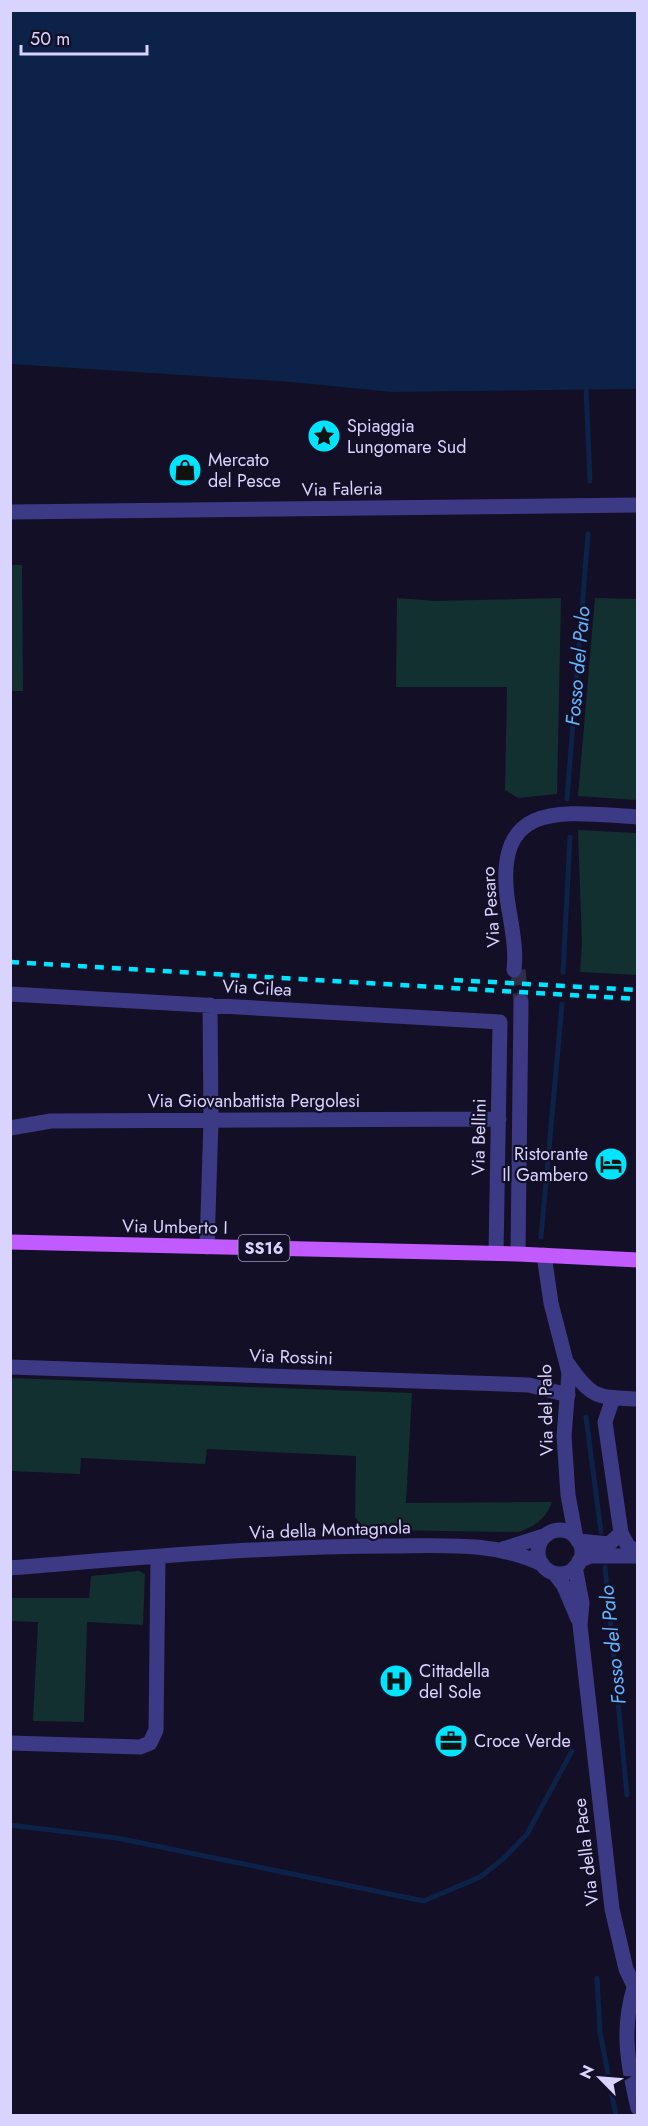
<svg xmlns="http://www.w3.org/2000/svg" width="648" height="2126" font-family="Jost,sans-serif">
	<rect width="100%" height="100%" fill="#130f26"/>
	<path fill="#12302f" d="M10 565H22L23 691H11Z
		M397 598 436 601 561 598 557 794 518 798 505 790 507 687H396Z
		M595 598 637 599V800L578 796Z
		M578 830 637 833V975L580 972 582 944Z
		M11 1378 412 1393 406 1503 552 1502C546 1519 535 1526 519 1532L374 1530 364 1528 355 1517 356 1456 207 1449 205 1464 81 1458 80 1474 11 1471Z
		M139 1571 145 1574 143 1625 87 1622 84 1722 33 1721 38 1622 11 1621V1598H89L91 1576Z"/>
	<path fill="#0c2248" d="M10 11H637V389L392 392 291 382 11 364Z"/>
	<g fill="none" stroke-linecap="round" stroke-linejoin="round">
		<path stroke="#0c2248" stroke-width="5" d="M586 388 590 481
			M567 799 588 534
			M563 972 570 837
			M541 1237 562 1004
			M586 1417 601 1532
			M605 1567 627 1795
			M10 1825 117 1838 424 1901 480 1877 503 1859 527 1834 572 1751
			M597 1978 600 2032 616 2116"/>
		<path stroke="#312d47" stroke-width="15" stroke-dasharray="15 8" stroke-linecap="butt" d="M518 970 521 1002"/>
		<path stroke="#3d3a85" stroke-width="15" d="M10 994 500 1022 496 1253
			M10 1128 51 1121 499 1119
			M207 1247 211 1120 210 1005
			M568 1364C592 1399 597 1397 638 1399
			M10 1367 529 1385 568 1395
			M613 1398 605 1422 621 1533 628 1546 638 1553
			M578 1541 609 1544 621 1533
			M503 1549 544 1536
			M579 1561 590 1556H638
			M10 1568C136 1558 263 1546 389 1546 441 1546 494 1541 542 1564
			M10 1743 140 1747 150 1743 156 1730 158 1557
			M634 1988C621 2030 628 2066 638 2108"/>
		<path stroke="#3d3a85" stroke-width="15" d="M10 512 638 505
			M514 970C517 946 510 920 507 897 495 797 567 813 638 817
			M518 1254 521 1002
			M544 1255 551 1303 569 1373 564 1436 568 1495 576 1538
			M538 1552a22 22 0 1 1 44 0a22 22 0 1 1-44 0Z
			M575 1567 582 1603 580 1625 612 1909 626 1969 638 1994
			M554 1573 564 1586 578 1619"/>
		<path stroke="#c25bff" stroke-width="15" d="M10 1242 518 1254 638 1260"/>
		<path stroke="#00e5ff" stroke-width="4.5" stroke-dasharray="9 8" stroke-linecap="butt" d="M10 962 638 999
			M454 980 638 990"/>
	</g>
	<defs>
		<g id="sight-disc" transform="scale(1.725)"><circle r="9.5" fill="#00e5ff" stroke="#130f26"/><path d="M0-6L1.8-2.2L6-1.7L2.9 1.2L3.7 5.4L0 3.3L-3.7 5.4L-2.9 1.2L-6-1.7L-1.8-2.2Z" fill="#111"/></g>
		<g id="shop-disc" transform="scale(1.725)"><circle r="9.5" fill="#00e5ff" stroke="#130f26"/><path d="M-5-2.5h2.3a2.7 3.5 0 0 1 5.4 0H5L5.5 6h-11ZM-1.5-2.5h3a1.5 2.3 0 0 0-3 0Z" fill="#111"/></g>
		<g id="hotel-disc" transform="scale(1.725)"><circle r="9.5" fill="#00e5ff" stroke="#130f26"/><path d="M-6-4.5h1.5V1H6V5H4.5V3h-9V5H-6ZM-4 0a1.8 1.8 0 1 1 3.6 0ZM.5 0V-2.5h3Q6-2.5 6 0Z" fill="#111"/></g>
		<g id="hospital-disc" transform="scale(1.725)"><circle r="9.5" fill="#00e5ff" stroke="#130f26"/><path d="M-5-5h3v3.5h4V-5h3V5h-3V1.5h-4V5h-3Z" fill="#111"/></g>
		<g id="office-disc" transform="scale(1.725)"><circle r="9.5" fill="#00e5ff" stroke="#130f26"/><path d="M-6-3h4V-5.5h4V-3h4V5H-6ZM-1-4.5V-3h2v-1.5ZM-6 0V1H6V0Z" fill="#111"/></g>
	</defs>
	<g fill-rule="evenodd">
		<use href="#sight-disc" x="324" y="436"/>
		<use href="#shop-disc" x="185" y="470"/>
		<use href="#hotel-disc" x="611" y="1164"/>
		<use href="#hospital-disc" x="396" y="1681"/>
		<use href="#office-disc" x="451" y="1741"/>
	</g>
	<g text-anchor="middle" dominant-baseline="central" stroke-width="4.5" stroke-linejoin="round" paint-order="stroke">
		<rect fill="#130f26" stroke="#9e99be" stroke-width="1.5" x="238.5" y="1235" width="51" height="26" rx="4.5"/>
		<g font-size="16" font-weight="bold" fill="#d9d4ff">
			<text x="264" y="1248">SS16</text>
		</g>
		<g font-size="18" fill="#d9d4ff" stroke="#130f26" text-anchor="start">
			<text x="347" y="426">Spiaggia<tspan x="347" dy="21">Lungomare Sud</tspan></text>
			<text x="208" y="460">Mercato<tspan x="208" dy="21">del Pesce</tspan></text>
			<text x="588" y="1154" text-anchor="end">Ristorante<tspan x="588" dy="21">Il Gambero</tspan></text>
			<text x="419" y="1671">Cittadella<tspan x="419" dy="21">del Sole</tspan></text>
			<text x="474" y="1741">Croce Verde</text>
		</g>
		<g font-size="18" fill="#d9d4ff" stroke="#130f26">
			<text transform="translate(342 489) rotate(-1)">Via Faleria</text>
			<text transform="translate(491 907) rotate(-94)">Via Pesaro</text>
			<text transform="translate(257 988) rotate(3)">Via Cilea</text>
			<text x="254" y="1101">Via Giovanbattista Pergolesi</text>
			<text transform="translate(479 1137) rotate(-89)">Via Bellini</text>
			<text transform="translate(175 1227) rotate(1)">Via Umberto I</text>
			<text transform="translate(291 1357) rotate(2)">Via Rossini</text>
			<text transform="translate(546 1410) rotate(-91)">Via del Palo</text>
			<text transform="translate(330 1530) rotate(-2)">Via della Montagnola</text>
			<text transform="translate(586 1852) rotate(-97)">Via della Pace</text>
		</g>
		<g font-size="20" font-style="italic" fill="#62b6ff" stroke="#130f26">
			<text transform="translate(578 666) rotate(-85)">Fosso del Palo</text>
			<text transform="translate(613 1645) rotate(-96)">Fosso del Palo</text>
		</g>
	</g>
	<rect width="648" height="2126" fill="none" stroke="#d9d4ff" stroke-width="24"/>
	<g transform="translate(600 2078) rotate(295)" stroke="#130f26" stroke-width="4.5" paint-order="stroke">
	<path d="M0-4.5L10 22L0 15L-10 22Z" fill="#d9d4ff"/>
	<text y="-9" font-size="16" font-weight="bold" text-anchor="middle" fill="#d9d4ff">N</text>
	</g>
	<path d="M21 45v9h126v-9" fill="none" stroke="#d9d4ff" stroke-width="3"/>
	<text x="30" y="45" font-size="18" fill="#d9d4ff" stroke="#130f26" stroke-width="4.5" paint-order="stroke">50 m</text>
</svg>
